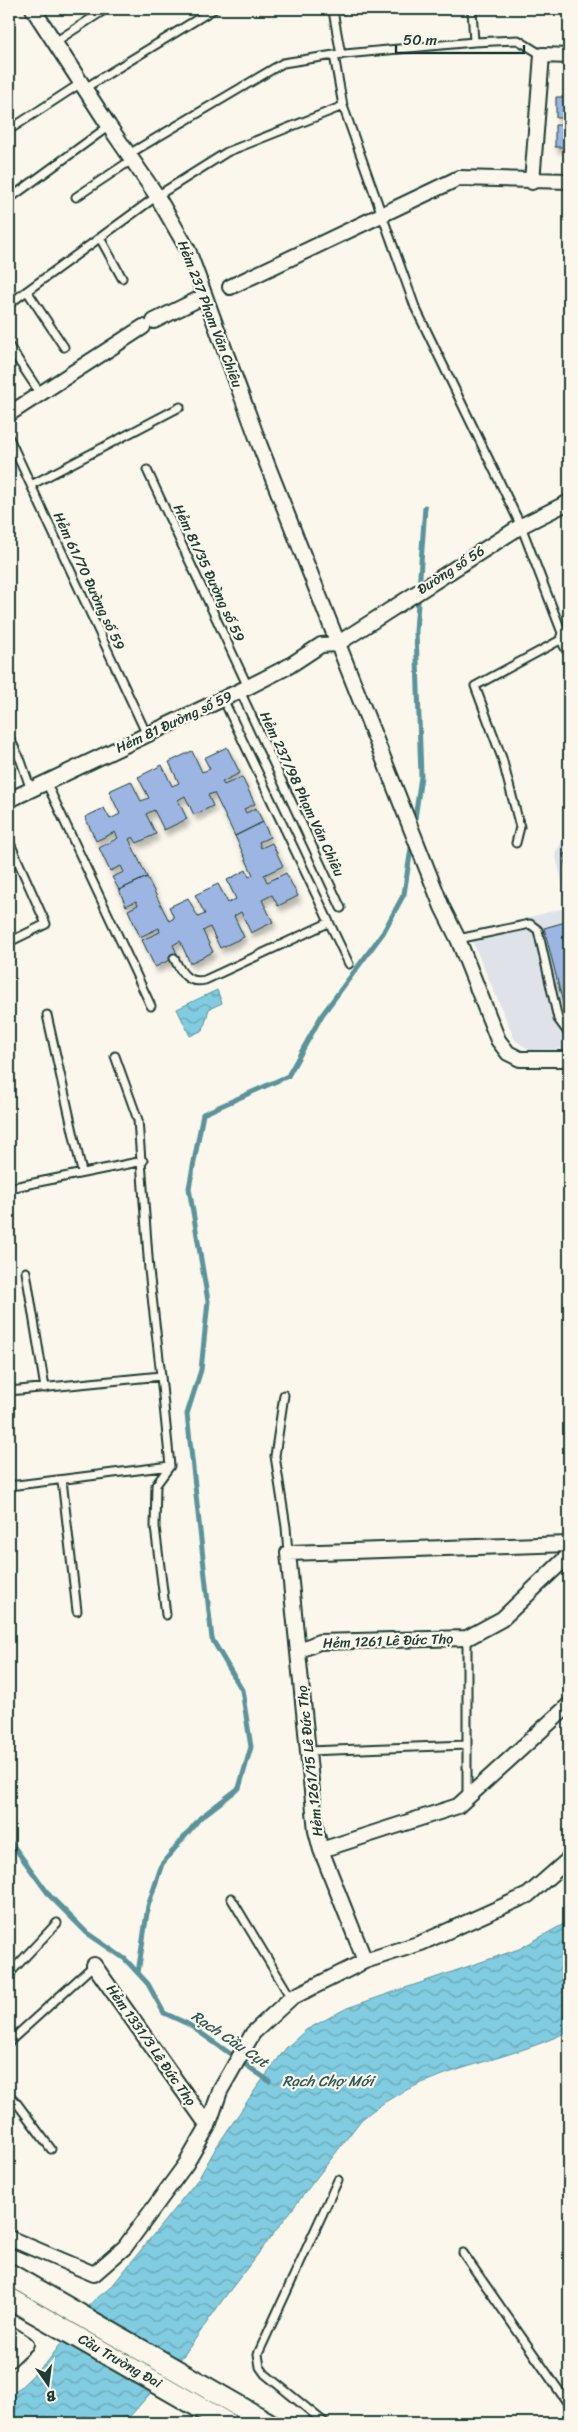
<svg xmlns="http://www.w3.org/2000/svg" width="578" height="2432" font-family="Sriracha,sans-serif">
	<defs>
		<pattern id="water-waves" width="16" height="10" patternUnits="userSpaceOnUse" patternTransform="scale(1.25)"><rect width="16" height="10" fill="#81cce0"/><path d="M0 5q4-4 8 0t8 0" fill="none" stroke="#69a7b6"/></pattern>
		<filter id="shadow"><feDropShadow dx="3" dy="5.5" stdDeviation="2.5" flood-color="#0004"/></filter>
	</defs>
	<rect width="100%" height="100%" fill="#fbf7ec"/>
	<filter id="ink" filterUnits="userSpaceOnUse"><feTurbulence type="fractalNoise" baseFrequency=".02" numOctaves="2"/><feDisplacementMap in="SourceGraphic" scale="10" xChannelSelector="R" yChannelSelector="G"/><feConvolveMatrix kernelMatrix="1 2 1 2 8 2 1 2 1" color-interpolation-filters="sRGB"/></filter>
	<g filter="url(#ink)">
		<path fill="#dfe3e9" d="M569 829V1049L529 1050 515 1040 469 933 568 907 555 853Z"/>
		<path fill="url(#water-waves)" stroke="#5a939b" d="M217 990 222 1003 209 1009 203 1030 190 1036 177 1009Z
			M569 1921V2031C500 2065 420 2068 361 2120L224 2298 184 2355 124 2423H9V2398L48 2361 91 2303 112 2286 199 2178 217 2146 255 2090 286 2048 306 2030 347 2008 519 1949Z"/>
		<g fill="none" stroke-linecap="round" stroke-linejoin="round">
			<path stroke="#5a939b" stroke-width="5" d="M414 826 421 776 416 631 425 507
				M9 1840 50 1896 87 1933 125 1959 148 1984 164 2013 188 2024 269 2081
				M138 1973 148 1906 162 1864 200 1818 239 1788 251 1747 242 1690 212 1639 187 1414 201 1370 208 1301 189 1188 203 1114 288 1076 322 1015 383 933 404 894 412 842"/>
		</g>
		<path fill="#9db5e2" stroke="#1f3d34" filter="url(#shadow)" d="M556 97H569V147H555V125H565L566 118H556Z
			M227 747 240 773 222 782 224 785 242 777 255 804 244 809 246 813 256 808 263 822 235 836 214 793 208 795 213 806 194 815 185 796 178 800 187 819 164 830 154 810 146 814 156 834 137 843 133 837 129 839 147 877 119 890 112 877 124 872 121 866 110 871 99 848 118 838 115 832 96 841 85 817 104 808 110 819 120 814 109 791 131 781 141 801 149 798 138 777 162 765 172 786 179 783 169 762 192 751 202 772 210 769 204 758Z
			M263 822 270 837 259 842 261 848 272 843 283 866 264 875 267 882 286 873 298 896 278 906 272 895 262 900 273 922 251 933 241 912 234 916 244 937 220 948 210 927 203 931 213 952 190 963 180 941 173 945 178 956 155 967 142 940 160 932 159 928 140 937 128 910 138 905 136 901 126 906 119 890 147 877 169 921 174 918 169 907 188 898 198 917 205 914 195 895 218 884 228 903 236 899 227 880 246 870 249 877 253 875 235 836Z
			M569 853V877L563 854Z
			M569 921V1027L544 928Z"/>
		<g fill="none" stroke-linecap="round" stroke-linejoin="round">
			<g stroke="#1f3d34" stroke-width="11">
				<path id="service" d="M472 9 474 42
					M55 42 106 9
					M334 55 343 106 415 307 521 526 564 638 475 686 502 758 520 827 516 843
					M341 55 333 11 343 9
					M85 88 214 9
					M9 130 81 83
					M129 154 283 63 334 55 474 42 518 40 542 55
					M76 197 133 159
					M9 199 109 126
					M100 238 122 278
					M27 291 64 347
					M9 304 157 196 227 152 343 106
					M9 346 40 393
					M9 438 147 735
					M147 470 248 687
					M31 485 180 407
					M240 691 341 908
					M223 699 349 964
					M9 737 21 761 31 790
					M46 782 151 1006
					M9 841 46 924 9 942
					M458 939 530 924 538 930 558 1019 569 1034
					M174 958C181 973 188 984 205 980L328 923
					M47 1015 82 1172
					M115 1056 138 1120 149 1270 161 1376
					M9 1188 143 1161
					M26 1272 45 1388
					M9 1391 161 1376 170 1466 156 1485 155 1527 166 1615
					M284 1395 275 1456 286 1527 288 1553
					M62 1480 77 1611
					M9 1486 170 1466
					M467 1638V1796
					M308 1751 467 1745
					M231 1898 291 1998
					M9 1974 57 1923
					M9 2042 94 1965
					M9 2095 16 2102 51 2149
					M463 2253 569 2405
					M325 2423 265 2374 260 2367 258 2354 338 2180"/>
			</g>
			<g stroke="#1f3d34" stroke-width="18">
				<path id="minor" d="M33 9 109 126 157 196 188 250 260 446 442 907 458 939 498 1040 508 1053 520 1059H569
					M532 182 542 55 569 56
					M230 287 459 178 569 181
					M154 321 205 296
					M9 414 143 327
					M564 638 569 648
					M9 800 248 687 289 666 321 645 337 644 521 526 569 502
					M298 1651 319 1642 467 1638 502 1619 569 1555
					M321 1850 458 1806 569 1705
					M365 1961 321 1850 316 1831 288 1553 569 1544
					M94 1965 208 2126
					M9 2238 94 2274 125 2247 186 2164 208 2126 220 2091 253 2033 291 1998 365 1961 421 1943 528 1895 569 1859
					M9 2333 26 2344 9 2360"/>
			</g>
			<g stroke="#1f3d34" stroke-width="24">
				<path id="secondary" d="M9 2274 268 2423
					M9 2298 227 2423"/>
			</g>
			<use href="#service" stroke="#fbf7ec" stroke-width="7"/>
			<use href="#minor" stroke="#fbf7ec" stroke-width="14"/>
			<use href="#secondary" stroke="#fbf7ec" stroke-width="20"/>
		</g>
	</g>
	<g text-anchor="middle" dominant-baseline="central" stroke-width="4.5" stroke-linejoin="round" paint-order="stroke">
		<g font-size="14" fill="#1f3d34" stroke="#fbf7ec">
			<text transform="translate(210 314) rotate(69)">Hẻm 237 Phạm Văn Chiêu</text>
			<text transform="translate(451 570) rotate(-33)">Đường số 56</text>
			<text transform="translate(209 573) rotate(65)">Hẻm 81/35 Đường số 59</text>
			<text transform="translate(89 581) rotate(65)">Hẻm 61/70 Đường số 59</text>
			<text transform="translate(174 722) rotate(-25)">Hẻm 81 Đường số 59</text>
			<text transform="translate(302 794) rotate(65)">Hẻm 237/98 Phạm Văn Chiêu</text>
			<text transform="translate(388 1641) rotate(-2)">Hẻm 1261 Lê Đức Thọ</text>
			<text transform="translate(310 1761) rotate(-96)">Hẻm 1261/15 Lê Đức Thọ</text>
			<text transform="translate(151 2045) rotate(55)">Hẻm 1331/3 Lê Đức Thọ</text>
			<text transform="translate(120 2361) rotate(30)">Cầu Trường Đai</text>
		</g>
		<g font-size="15" font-style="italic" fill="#335a56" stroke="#fbf7ec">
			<text transform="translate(230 2039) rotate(34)">Rạch Cầu Cụt</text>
			<text x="328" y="2081">Rạch Chợ Mới</text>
		</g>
	</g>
	<rect width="578" height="2432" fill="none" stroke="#fbf7ec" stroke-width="30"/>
	<rect x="15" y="15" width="548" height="2402" fill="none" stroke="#1f3d34" stroke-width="2" filter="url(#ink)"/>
	<g transform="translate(48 2384) rotate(166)" stroke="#fbf7ec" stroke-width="4" paint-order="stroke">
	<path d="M0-4L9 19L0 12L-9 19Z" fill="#1f3d34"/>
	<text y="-8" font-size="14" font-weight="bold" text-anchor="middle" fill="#1f3d34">B</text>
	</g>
	<path d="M396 45v8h128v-8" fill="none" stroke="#1f3d34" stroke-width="2.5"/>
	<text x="403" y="45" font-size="15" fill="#1f3d34" stroke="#fbf7ec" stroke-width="4" paint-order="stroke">50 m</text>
</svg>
